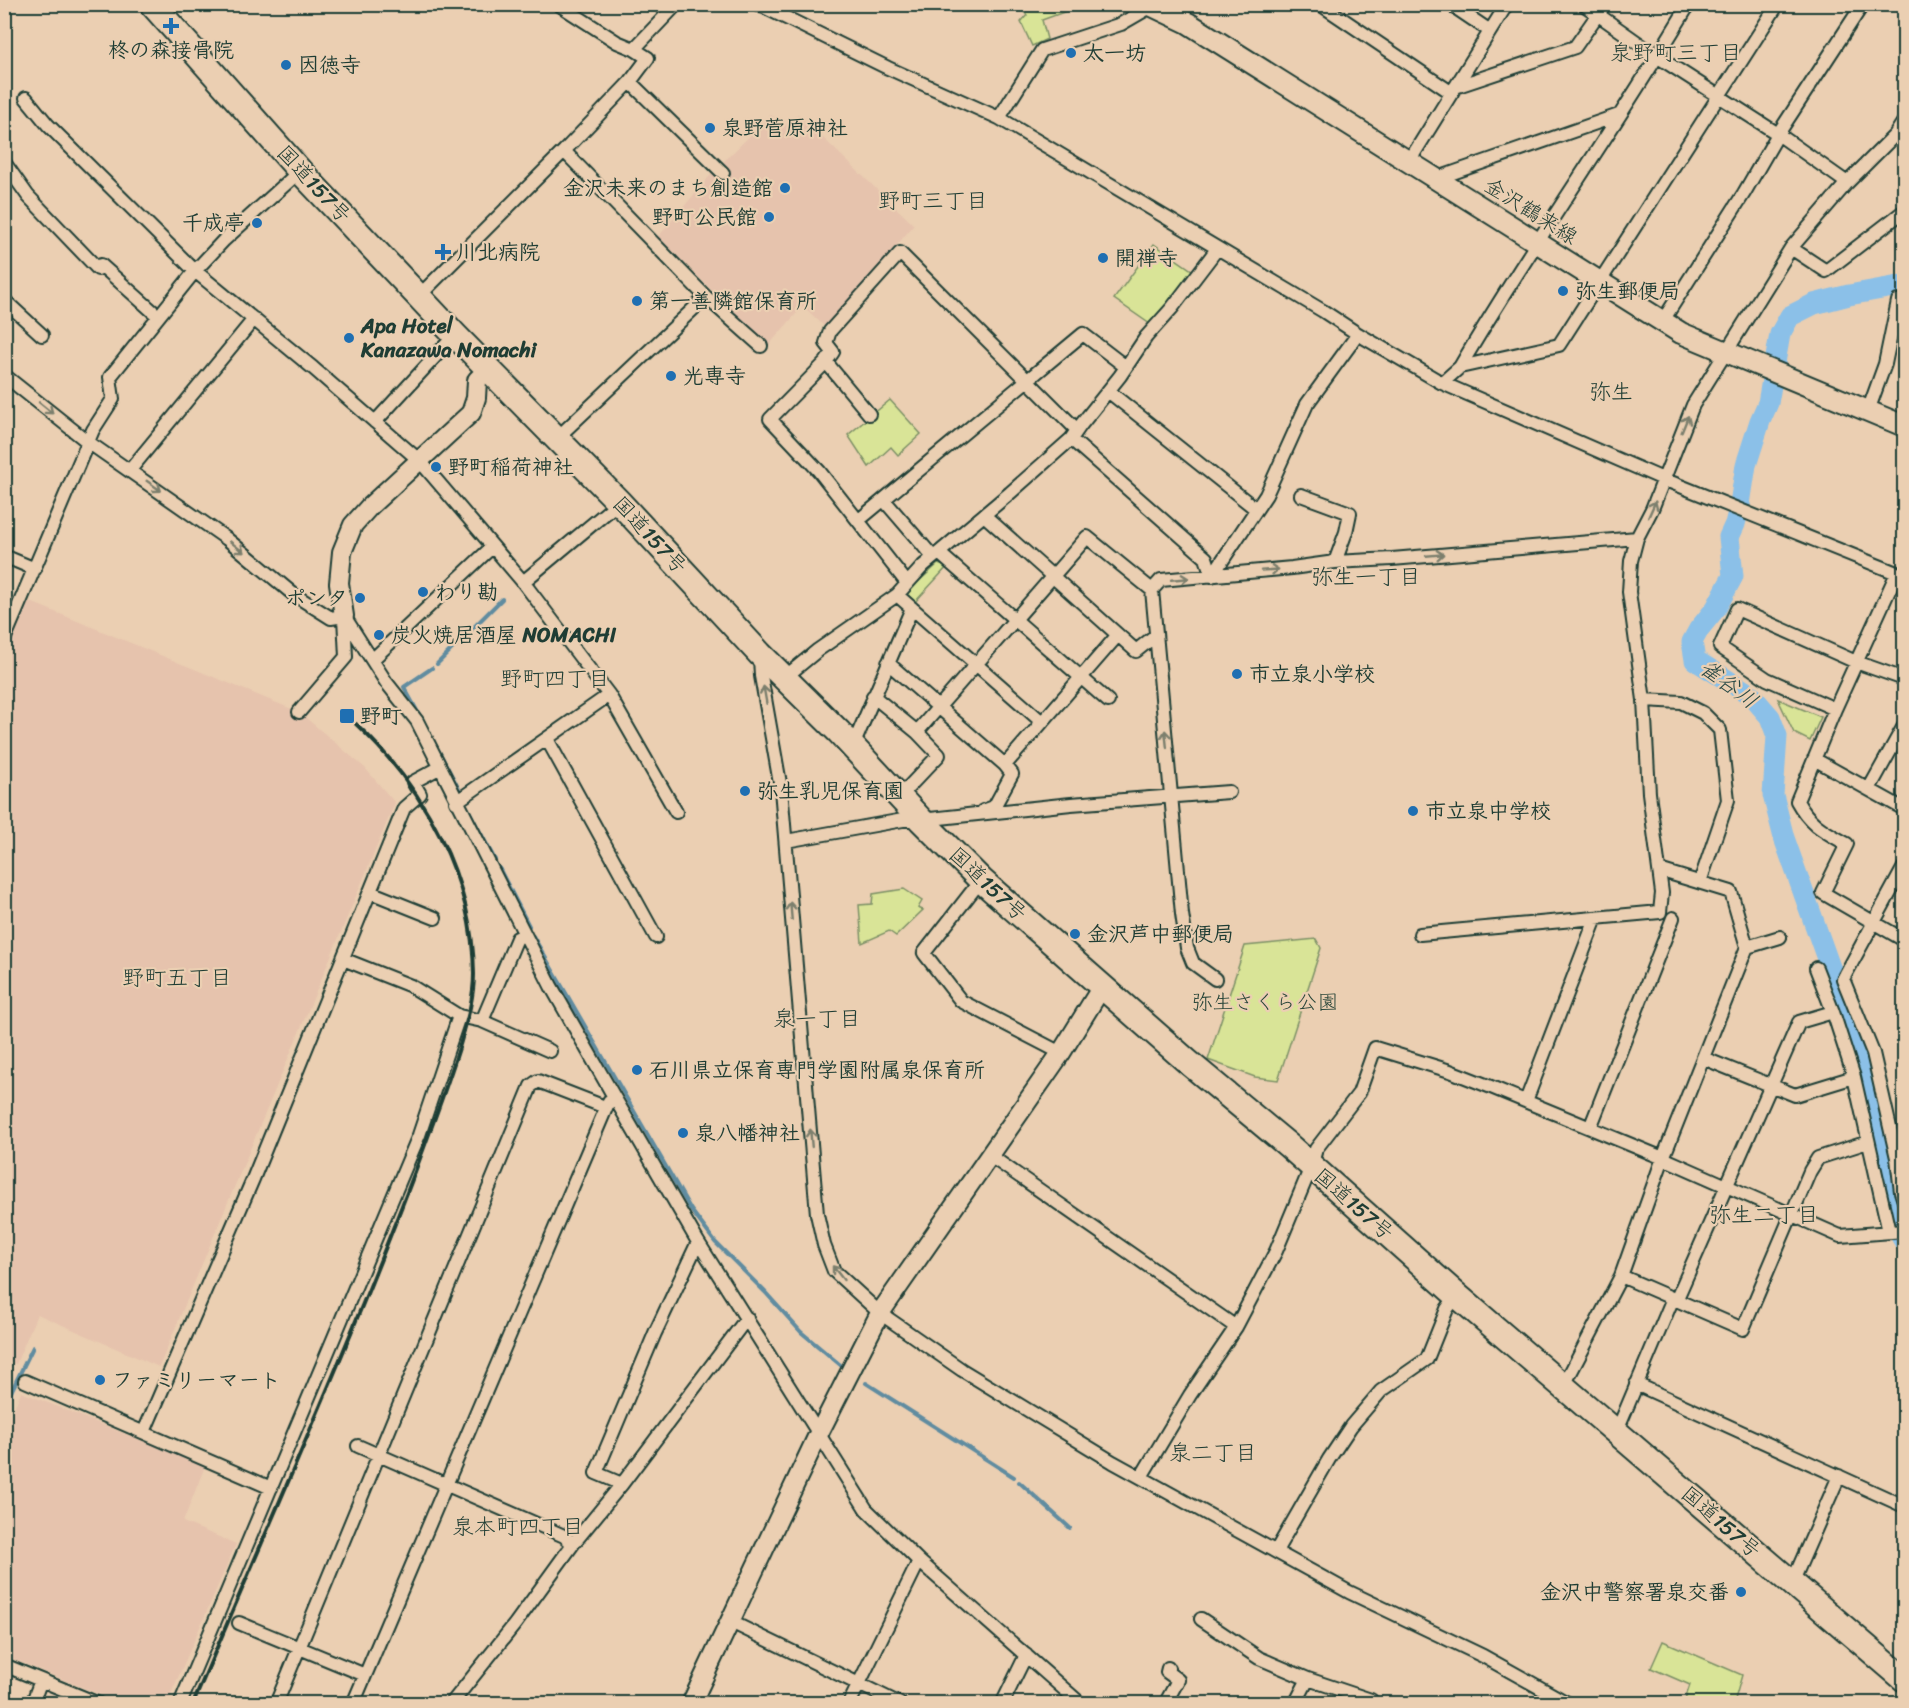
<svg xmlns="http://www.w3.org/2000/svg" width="1909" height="1708" font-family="Sriracha,'Klee One',sans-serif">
	<rect width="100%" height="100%" fill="#ebcfb2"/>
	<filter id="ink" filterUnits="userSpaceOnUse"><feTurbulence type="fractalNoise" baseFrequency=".0167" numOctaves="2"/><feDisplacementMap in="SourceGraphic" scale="12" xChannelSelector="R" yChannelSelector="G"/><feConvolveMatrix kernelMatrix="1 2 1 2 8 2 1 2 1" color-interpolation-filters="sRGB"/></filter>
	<g filter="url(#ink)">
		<path fill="#e6c3ad" d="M798 114 914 225 826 328 803 306 768 346 658 237 714 171 771 115 784 126Z
			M26 600 299 712 365 768 395 803 159 1367 37 1314 16 1364 5 1360 4 652Z
			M21 1392 205 1466 183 1522 236 1544 167 1703H121L5 1656V1430Z"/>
		<path fill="#d9e497" stroke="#7c9066" stroke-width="1.5" d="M1016 5H1083L1042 20 1047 39 1032 46 1021 22 1027 15Z
			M1154 244 1193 271 1150 324 1114 299Z
			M890 400 921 434 898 455 891 447 869 467 848 435Z
			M938 564 947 567 915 602 909 596 907 592Z
			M1778 699 1821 717 1810 741 1794 733Z
			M904 889 922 901 918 908 923 910 896 936 889 931 862 943 859 905 872 904 873 894Z
			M1316 939 1321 948 1278 1080 1255 1077 1208 1060 1245 946Z
			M1663 1641 1742 1675 1734 1703H1684L1690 1685 1651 1668Z"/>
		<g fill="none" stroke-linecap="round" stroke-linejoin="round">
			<path stroke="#608ca0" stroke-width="4" d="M437 664 502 599
				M421 718 404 687 432 668
				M436 746 461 793
				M469 811 495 860
				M499 868 529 926
				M533 936 691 1210 715 1242 765 1292 801 1332 844 1368
				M866 1383 1014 1477
				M4 1406 33 1347
				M1019 1482 1070 1528"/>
			<path stroke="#8bc0e8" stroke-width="21" d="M1904 285 1849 295 1814 304 1790 316 1780 334 1768 403 1760 421 1746 465 1740 504 1735 524 1729 537 1733 576 1716 608 1699 629 1692 642 1695 660 1751 695 1770 717 1777 736 1773 795 1784 838 1856 1040 1882 1154 1886 1183 1900 1234 1904 1241"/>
			<g stroke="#1f3d34" stroke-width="16">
				<path id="street" d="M758 4 888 68 999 118 1323 311 1358 334 1442 383 1663 479 1904 576
					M1320 4 1452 93
					M1450 4 1490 31
					M1583 4 1658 57 1778 134 1843 180 1846 184
					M1159 6H1184L1189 4
					M634 49 677 4
					M630 82 723 173
					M1455 87 1575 47 1605 4
					M26 98 48 125 195 271 313 368 420 461 523 582 609 695 676 812
					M999 118 1042 50 1121 24 1152 6V4
					M564 151 706 297 761 346
					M4 162 28 196 98 269
					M1408 163 1507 4
					M1435 179 1619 115
					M1791 248 1826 271 1904 211
					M101 265 158 316
					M419 296 564 151 630 82 648 58 634 49 617 42 558 4
					M4 300 42 335
					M1662 322 1744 193 1778 134 1863 4
					M826 362 869 414
					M1460 367 1559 345 1778 4
					M4 375 88 442 227 539 293 594 331 618 344 616
					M1442 383 1460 367C1532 243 1616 128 1689 4
					M1108 391 1256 509
					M1868 411 1885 364 1898 301 1904 300
					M375 422 455 335
					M557 438 706 297
					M1071 439 1206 558 1212 576
					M130 470 254 319
					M1301 495 1350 513 1346 532 1335 562
					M884 500 933 557
					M984 515 1136 651 1156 635
					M859 520 1083 334 1126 367
					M939 553 1108 701
					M4 556 35 569
					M1897 573 1835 709 1797 801C1810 825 1824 831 1847 844L1823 893 1904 940
					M1212 576 1266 495 1307 404 1358 334
					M523 582 619 502
					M907 583 819 471 770 419 826 362 833 352 826 343 830 331 900 253 1077 430
					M1152 590 1161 580 1292 568 1335 562 1392 559 1637 538
					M897 595 1042 722
					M344 616 386 682 417 721 551 986 613 1095 698 1242 866 1509 919 1561 1081 1704
					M4 640 93 430 113 399 110 377 195 271 224 240 300 171
					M760 658 761 676 781 789 817 1214 824 1245 834 1271 880 1313 962 1370 1113 1462 1349 1592 1483 1656 1569 1704
					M372 660 492 547
					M888 663 1005 765
					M784 678 818 650 897 595 923 566 1010 493 1071 439 1080 426 1120 376 1146 337 1172 308 1217 249
					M873 696 917 732
					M1644 700 1681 702 1703 713 1720 730 1728 800 1700 882
					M1835 709 1767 679 1720 647 1737 609 1856 662 1904 679
					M299 712 346 657 344 617
					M547 739 656 937
					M853 746 912 608
					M1814 759 1904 809
					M1869 789 1904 726
					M900 796 939 755 917 732 1087 537 1152 590 1182 914 1187 948 1193 963 1215 979
					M456 802 609 695
					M983 811 994 807 1012 774 1005 765 1117 636
					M786 841 903 820H921L1071 804 1229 792
					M1904 867 1843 979 1873 1053 1897 1158 1901 1192 1904 1201
					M981 880 924 953 961 1001 1061 1053
					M370 892 435 918
					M1420 934 1660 912 1662 893 1649 793 1644 700 1629 592 1631 561 1637 538 1652 509 1693 405 1791 248 1846 184 1895 135 1904 121
					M1747 947 1780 937
					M343 959 411 986 459 1016
					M1816 968 1833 1012 1854 1077 1889 1232
					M482 1021 550 1051
					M1703 1058 1795 1095 1854 1077
					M1526 1101 1596 918
					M1590 1128 1673 918
					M989 1155 1236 1327
					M1621 1276 1743 1329 1810 1171 1818 1158 1868 1142
					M25 1381 271 1488
					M1636 1384 1904 1506
					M1564 1385 1621 1276 1663 1158 1747 947 1731 892 1659 870
					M1617 1431 1673 1298 1678 1296 1799 1022 1833 1012
					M144 1432 253 1179 404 808 420 794 413 782 439 768
					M358 1446 564 1536 573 1544
					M1141 1477 1190 1395 1236 1327 1276 1251 1311 1167 1316 1149 1359 1093 1375 1048 1450 1071 1491 1087 1663 1158 1840 1236 1904 1231
					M622 1484 596 1473 655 1333 698 1242
					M1276 1551 1329 1459 1351 1426 1381 1391 1427 1359 1447 1309 1457 1295
					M1792 1583 1839 1476
					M1201 1619 1259 1658 1308 1679 1371 1700 1370 1704
					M731 1622 900 1704
					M239 1623 365 1675
					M4 1665 99 1704
					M32 1704 41 1680
					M180 1704 419 1135 459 1016 482 1021 517 938 525 935
					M276 1704 531 1086 538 1081 605 1107
					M353 1704 609 1101
					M451 1704 515 1624 573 1544 622 1484 747 1318
					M849 1704 919 1561
					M1002 1704 1026 1655
					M1165 1704 1178 1680 1167 1672 1168 1668
					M1295 1704 1308 1679"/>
			</g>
			<g stroke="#1f3d34" stroke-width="22">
				<path id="secondary" d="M344 616 339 583 342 552 353 525 370 506 471 413 476 398 477 380 488 369
					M691 1704 818 1435 880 1313 1061 1053 1103 985"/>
			</g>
			<g stroke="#1f3d34" stroke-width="24">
				<path id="primary" d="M1148 4 1188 23 1681 333 1904 426"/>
			</g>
			<g stroke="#1f3d34" stroke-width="28">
				<path id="highway" d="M152 4 300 171 455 335 619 502 760 654 839 732 921 820 981 880 1188 1062 1289 1146 1453 1292 1904 1679"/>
			</g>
			<use href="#street" stroke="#ebcfb2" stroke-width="12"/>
			<use href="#secondary" stroke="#ebcfb2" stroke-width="18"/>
			<use href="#primary" stroke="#ebcfb2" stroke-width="20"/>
			<use href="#highway" stroke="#ebcfb2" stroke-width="24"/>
			<path stroke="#1f3d34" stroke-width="4" d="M193 1704C268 1526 348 1349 416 1169 431 1129 446 1089 459 1048 466 1024 474 999 474 974 473 879 425 788 356 724"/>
		</g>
		<defs><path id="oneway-shaft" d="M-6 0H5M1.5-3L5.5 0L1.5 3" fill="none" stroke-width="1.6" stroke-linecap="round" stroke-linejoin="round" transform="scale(1.5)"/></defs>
		<g stroke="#7b7f6d">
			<use href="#oneway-shaft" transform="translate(46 408) rotate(39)"/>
			<use href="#oneway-shaft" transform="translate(1685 424) rotate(-68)"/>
			<use href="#oneway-shaft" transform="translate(154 486) rotate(35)"/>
			<use href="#oneway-shaft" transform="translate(1652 509) rotate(-66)"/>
			<use href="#oneway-shaft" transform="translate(237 547) rotate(39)"/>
			<use href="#oneway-shaft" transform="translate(1435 555) rotate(-5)"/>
			<use href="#oneway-shaft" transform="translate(1270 570) rotate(-4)"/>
			<use href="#oneway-shaft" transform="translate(1180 579) rotate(-5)"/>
			<use href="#oneway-shaft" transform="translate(765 695) rotate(-100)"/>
			<use href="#oneway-shaft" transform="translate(1166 739) rotate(-96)"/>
			<use href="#oneway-shaft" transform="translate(791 911) rotate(-95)"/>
			<use href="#oneway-shaft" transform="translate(811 1138) rotate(-95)"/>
			<use href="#oneway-shaft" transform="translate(838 1273) rotate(-128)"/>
		</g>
	</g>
	<g fill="#1f6fb2" stroke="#ebcfb2" stroke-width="2">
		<path d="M168 17h6v6h6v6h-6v6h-6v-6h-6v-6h6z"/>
		<circle cx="1071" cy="53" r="6"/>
		<circle cx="286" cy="65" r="6"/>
		<circle cx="710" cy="128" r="6"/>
		<circle cx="785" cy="188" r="6"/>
		<circle cx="769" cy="217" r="6"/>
		<circle cx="257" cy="223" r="6"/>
		<path d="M440 243h6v6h6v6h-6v6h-6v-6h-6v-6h6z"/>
		<circle cx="1103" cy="258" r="6"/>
		<circle cx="1563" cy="291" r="6"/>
		<circle cx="637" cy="301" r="6"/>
		<circle cx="349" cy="338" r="6"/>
		<circle cx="671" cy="376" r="6"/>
		<circle cx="436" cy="467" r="6"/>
		<circle cx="423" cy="592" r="6"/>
		<circle cx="360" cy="598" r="6"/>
		<circle cx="379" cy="635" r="6"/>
		<circle cx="1237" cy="674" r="6"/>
		<rect x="339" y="708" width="16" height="16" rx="3"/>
		<circle cx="745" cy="791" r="6"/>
		<circle cx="1413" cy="811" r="6"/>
		<circle cx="1075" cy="934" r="6"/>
		<circle cx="637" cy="1070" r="6"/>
		<circle cx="683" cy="1133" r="6"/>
		<circle cx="100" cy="1380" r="6"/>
		<circle cx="1741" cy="1592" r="6"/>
	</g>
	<g text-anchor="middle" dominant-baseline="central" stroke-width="4.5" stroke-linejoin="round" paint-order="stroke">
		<g font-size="21" font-weight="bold" fill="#1f3d34" stroke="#ebcfb2" text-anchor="start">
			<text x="171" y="50" text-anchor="middle">柊の森接骨院</text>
			<text x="1083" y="53">太一坊</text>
			<text x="298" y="65">因徳寺</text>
			<text x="722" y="128">泉野菅原神社</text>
			<text x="773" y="188" text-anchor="end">金沢未来のまち創造館</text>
			<text x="757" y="217" text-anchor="end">野町公民館</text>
			<text x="245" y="223" text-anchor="end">千成亭</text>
			<text x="456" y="252">川北病院</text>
			<text x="1115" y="258">開禅寺</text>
			<text x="1575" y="291">弥生郵便局</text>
			<text x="649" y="301">第一善隣館保育所</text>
			<text x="361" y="326">Apa Hotel<tspan x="361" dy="24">Kanazawa Nomachi</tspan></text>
			<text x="683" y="376">光専寺</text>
			<text x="448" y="467">野町稲荷神社</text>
			<text x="435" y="592">わり勘</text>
			<text x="348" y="598" text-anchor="end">ポンタ</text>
			<text x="391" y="635">炭火焼居酒屋 NOMACHI</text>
			<text x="1249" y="674">市立泉小学校</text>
			<text x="360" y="716">野町</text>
			<text x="757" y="791">弥生乳児保育園</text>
			<text x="1425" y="811">市立泉中学校</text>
			<text x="1087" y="934">金沢芦中郵便局</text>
			<text x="649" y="1070">石川県立保育専門学園附属泉保育所</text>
			<text x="695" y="1133">泉八幡神社</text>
			<text x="112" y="1380">ファミリーマート</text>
			<text x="1729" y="1592" text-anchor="end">金沢中警察署泉交番</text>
		</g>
		<g font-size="21" fill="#1f3d34" stroke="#ebcfb2">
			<text transform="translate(314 184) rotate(47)">国道157号</text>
			<text transform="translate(1531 211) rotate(32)">金沢鶴来線</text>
			<text transform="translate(650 535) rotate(47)">国道157号</text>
			<text transform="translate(988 884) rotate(43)">国道157号</text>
			<text transform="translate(1354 1204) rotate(41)">国道157号</text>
			<text transform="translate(1721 1522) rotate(41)">国道157号</text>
		</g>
		<g font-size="21" fill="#284539" stroke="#ebcfb2">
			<text x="1265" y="1002">弥生さくら公園</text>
		</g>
		<g font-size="22" fill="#1f3d34" stroke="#ebcfb2">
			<text x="1676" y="52">泉野町三丁目</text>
			<text x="933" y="200">野町三丁目</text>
			<text x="1611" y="391">弥生</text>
			<text x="1366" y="576">弥生一丁目</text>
			<text x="555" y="678">野町四丁目</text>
			<text x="177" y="977">野町五丁目</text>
			<text x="817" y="1018">泉一丁目</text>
			<text x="1764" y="1214">弥生二丁目</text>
			<text x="1213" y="1452">泉二丁目</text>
			<text x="518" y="1526">泉本町四丁目</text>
		</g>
		<g font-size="22" font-style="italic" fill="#2a4a46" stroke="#ebcfb2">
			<text transform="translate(1729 684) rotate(37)">雀谷川</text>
		</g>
	</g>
	<rect width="1909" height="1708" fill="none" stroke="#ebcfb2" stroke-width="24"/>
	<rect x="12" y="12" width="1885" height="1684" fill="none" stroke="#1f3d34" stroke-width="2" filter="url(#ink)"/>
</svg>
